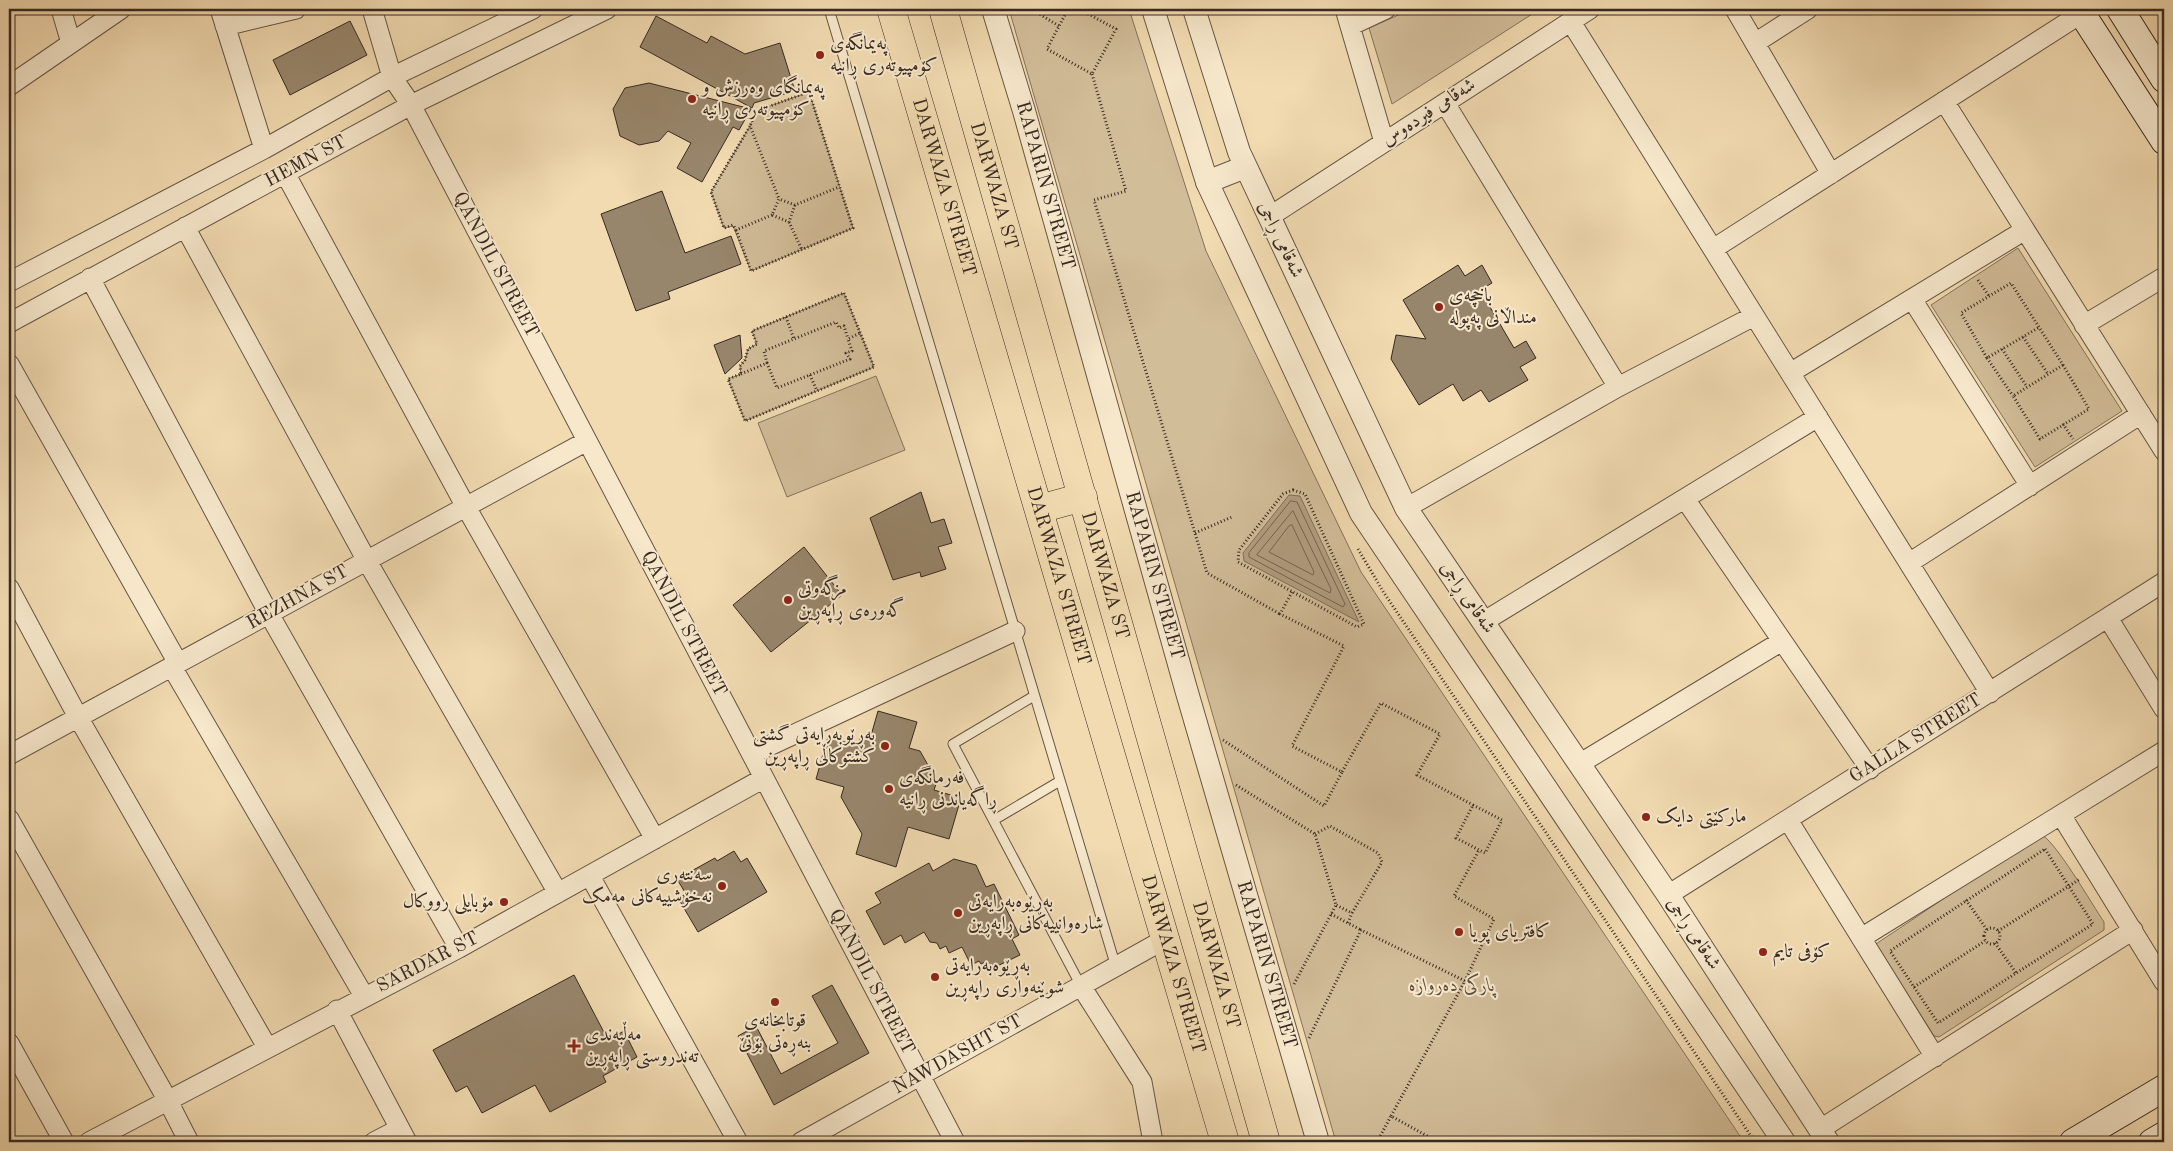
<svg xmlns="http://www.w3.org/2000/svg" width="2173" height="1151" font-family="'Old Standard TT',Amiri,serif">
	<rect width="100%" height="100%" fill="#f2dbb1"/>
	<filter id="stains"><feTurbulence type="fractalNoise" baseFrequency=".004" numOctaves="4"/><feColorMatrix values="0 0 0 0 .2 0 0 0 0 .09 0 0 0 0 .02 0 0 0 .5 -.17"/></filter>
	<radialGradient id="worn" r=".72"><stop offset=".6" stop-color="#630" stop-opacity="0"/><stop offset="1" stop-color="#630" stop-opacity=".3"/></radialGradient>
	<path fill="#d2bd99" stroke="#84735d" d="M1009 9H1129L1206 251 1361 572 1744 1142H1336Z
		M1412 9H1540L1392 104 1369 28Z
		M809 92 853 228 751 271 733 226 724 228 711 192 750 126 756 111Z
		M2018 248 2122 411 2035 467 1931 305Z
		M844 293 874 367 745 421 728 379 741 374 740 366 745 360 748 349 757 344 752 331Z
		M876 376 905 450 787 497 758 423Z
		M2040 834C2054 838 2093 906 2104 922V930L1939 1037 1934 1036 1876 944Z"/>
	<path fill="#b29e80" stroke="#816f5a" d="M1289 495 1300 496 1359 622 1244 561 1243 553Z"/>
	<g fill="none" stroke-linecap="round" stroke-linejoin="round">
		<path stroke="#746450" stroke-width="1" d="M1291 501 1297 502 1345 604 1343 607 1249 557V553Z
			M1293 511 1331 589 1330 593 1257 555Z
			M1292 525 1314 572 1313 575 1269 552 1289 526Z"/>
	</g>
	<path fill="#98866c" stroke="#372921" d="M656 16 707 43 711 36 745 54 780 43 795 91 754 103 752 108 640 47Z
		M350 21 367 55 290 95 273 60Z
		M649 83 751 109 739 130 733 127 702 182 677 168 691 143 668 131 659 141 639 145 620 136 613 109 625 88Z
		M662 191 685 253 731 236 741 264 668 292 670 299 636 311 601 214Z
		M1458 265 1465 276 1482 265 1492 283 1480 290 1514 348 1526 341 1536 358 1520 367 1528 380 1489 402 1481 390 1463 401 1453 384 1419 405 1391 359 1396 335 1426 339 1403 300Z
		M740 335 742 358 725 374 714 345Z
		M921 492 931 523 944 519 952 543 938 547 946 569 921 577 920 572 893 580 870 518Z
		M804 547 842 595 771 652 733 605Z
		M878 711 917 722 909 748 920 751 937 781 934 790 961 798 949 839 908 827 896 867 856 854 862 834 841 797 844 787 816 779 828 737 858 746 861 736 870 739Z
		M734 851 741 862 747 858 767 892 698 932 678 898 686 894 677 879 715 858 717 861Z
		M954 859 976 865 986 887 994 884 1019 935 1012 939 1020 955 989 970 985 962 981 964 979 961 971 965 962 947 949 953 946 946 940 949 937 943 930 942 924 932 905 943 901 935 884 945 866 911 881 903 875 893 929 863 933 871Z
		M574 975 608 1040 624 1031 637 1057 603 1076 606 1082 550 1112 535 1085 482 1113 467 1086 456 1092 433 1050Z
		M832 985 869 1053 774 1105 738 1036 756 1026 781 1074 838 1043 812 996Z"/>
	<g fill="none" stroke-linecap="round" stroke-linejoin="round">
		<g stroke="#665645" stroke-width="11">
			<path id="service" d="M829 9 1116 967
				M1034 696 953 744 1081 986
				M994 820 1060 781"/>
		</g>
		<g stroke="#665645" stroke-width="21">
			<path id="minor" d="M61 9 71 43
				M220 9 264 149
				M372 9 392 77 411 105 955 1142
				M1345 9 1384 142
				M1735 9 1831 174
				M1571 22 1990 693
				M225 26 296 9
				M1350 26 1386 9
				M1755 43 1808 9
				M9 86 121 9
				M1944 101 2164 451
				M1445 103 1618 387
				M285 173 466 507 655 839
				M1269 217 1590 9
				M185 227 367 561 558 893
				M1713 249 2082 13
				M90 278 269 614 459 948
				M9 282 264 149 392 77 533 9
				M1912 299 2030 486
				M9 323 411 105 607 9
				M2084 325 2164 277
				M9 364 178 663
				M1790 373 2025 230
				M1685 499 1870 769
				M1406 508 1618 387 1754 316
				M1909 563 2141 414
				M9 588 78 717 267 1047
				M2108 618 2164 709
				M1483 622 1818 417
				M172 667 364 996
				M752 754 1015 631
				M9 755 587 441
				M1579 764 1782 641
				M2061 815 2164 982
				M9 819 167 1099 189 1142
				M1788 820 1935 1057
				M590 876 738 1142
				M1668 895 2164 582
				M1861 938 2164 751
				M1081 986 1142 1082 1153 1142
				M337 1010 407 1142
				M9 1043 64 1142
				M1819 1130 2133 930
				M89 1142 459 948 764 778
				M374 1142 399 1129
				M801 1142 1167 938"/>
		</g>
		<g stroke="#665645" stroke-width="24">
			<g id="tertiary">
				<path id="s1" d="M993 9 1024 111 1186 689 1318 1142"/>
				<path d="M1153 9 1207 182 1361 513 1784 1142"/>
				<path d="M1194 9 1239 152 1406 508 1668 895 1828 1142"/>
				<path d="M1207 182 1245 167"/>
			</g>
		</g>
		<g stroke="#372921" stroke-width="28">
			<path id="secondary" d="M2079 9 2164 141
				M2120 9 2164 79
				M2073 1142 2164 1088
				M2152 1142 2164 1135"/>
		</g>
		<g stroke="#372921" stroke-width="29">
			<g id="trunk">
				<path id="s2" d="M891 9 1225 1142"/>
				<path id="s3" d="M943 9 1266 1142"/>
				<path d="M1039 509 1083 497"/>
			</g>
		</g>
		<path stroke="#372921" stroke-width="3" stroke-dasharray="1 2.5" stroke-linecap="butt" d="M1031 9 1059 26
			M1068 9 1047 49 1092 74 1116 29 1079 9
			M1092 74 1126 191 1094 200 1207 573 1280 614
			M795 205 789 222 772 215 779 199 795 205 839 187
			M772 215 736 230 733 225 724 228 711 192 750 126 779 199
			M789 222 802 250
			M736 230 751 271 853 228 809 92 756 111 750 126
			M1978 280 1989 296
			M844 293 874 367 745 421 728 379 741 374 740 366 745 360 748 349 757 344 752 331Z
			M786 317 794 339
			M2038 328 1987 358 1961 313 2011 283 2063 365
			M2023 337 2048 374
			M2002 349 2027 387
			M1987 358 2013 396
			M767 363 764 351 836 322 839 328 844 326 848 339
			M2063 365 2089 409 2040 439 2013 396Z
			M741 374 767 363 777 388 850 359 846 353 852 351 848 339 860 333
			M810 375 817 391
			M2063 424 2073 439
			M1293 490 1305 494 1364 624 1357 627 1238 562 1239 550 1283 494Z
			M1195 533 1232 517
			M1358 549 1384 593 1755 1142
			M1292 592 1280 614 1344 646 1292 746 1342 772 1381 703 1440 734 1417 775 1473 805
			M1223 740 1324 806 1342 772
			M1236 785 1315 834 1336 905 1293 986
			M1473 805 1502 820 1485 853 1456 838Z
			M1315 834 1330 826 1378 853 1382 862 1352 913 1336 905
			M2045 849 2093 924 1938 1023 1890 951Z
			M1966 900 1987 930
			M1331 914 1361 930
			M1348 923 1352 913
			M1984 936a8 8 0 1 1 16 0a8 8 0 1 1-16 0Z
			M1998 931 2080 879
			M1995 943 2016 973
			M1465 981 1494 919 1454 896 1479 850
			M1914 987 1985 941
			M1309 1038 1361 930 1465 981 1391 1116
			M1377 1142 1391 1116 1438 1142"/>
		<use href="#service" stroke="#f7e8cc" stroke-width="9"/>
		<use href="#minor" stroke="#f7e8cc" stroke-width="19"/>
		<use href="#tertiary" stroke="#f7e8cc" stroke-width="22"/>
		<use href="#secondary" stroke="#f7e8cc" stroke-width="26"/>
		<use href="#trunk" stroke="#f2dbb1" stroke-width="28"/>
	</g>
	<g fill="#8f2418" stroke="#f7e8cc" stroke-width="2">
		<circle cx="820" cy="55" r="5"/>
		<circle cx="692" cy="99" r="5"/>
		<circle cx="1439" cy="307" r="5"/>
		<circle cx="788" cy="600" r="5"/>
		<circle cx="885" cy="746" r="5"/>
		<circle cx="889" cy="789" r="5"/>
		<circle cx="1646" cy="817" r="5"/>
		<circle cx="722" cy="886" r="5"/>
		<circle cx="504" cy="902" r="5"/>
		<circle cx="958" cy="913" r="5"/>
		<circle cx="1459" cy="932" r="5"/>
		<circle cx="1763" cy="952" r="5"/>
		<circle cx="935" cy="977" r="5"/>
		<circle cx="775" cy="1002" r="5"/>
		<path d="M571.5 1038.5h5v5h5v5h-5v5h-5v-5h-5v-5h5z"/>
	</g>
	<g text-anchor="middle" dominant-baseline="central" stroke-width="4" stroke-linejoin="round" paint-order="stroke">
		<g font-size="19" fill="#372921" stroke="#f7e8cc" text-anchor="start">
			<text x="830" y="44">پەیمانگەی<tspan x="830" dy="22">کۆمپیوتەری ڕانیە</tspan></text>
			<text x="702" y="88">پەیمانگای وەرزش و<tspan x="702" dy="22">کۆمپیوتەری ڕانیە</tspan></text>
			<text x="1449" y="296">باخچەی<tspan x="1449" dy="22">منداڵانی پەپولە</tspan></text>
			<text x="798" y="589">مزگەوتی<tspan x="798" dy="22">گەورەی ڕاپەڕین</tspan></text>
			<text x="875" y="735" text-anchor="end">بەڕێوبەرایەتی گشتی<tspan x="875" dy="22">کشتوکاڵی ڕاپەڕین</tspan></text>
			<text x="899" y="778">فەرمانگەی<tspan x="899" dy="22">ڕاگەیاندنی ڕانیە</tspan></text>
			<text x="1656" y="817">مارکێتی دایک</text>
			<text x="712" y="875" text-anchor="end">سەنتەری<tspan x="712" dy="22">نەخۆشییەکانی مەمک</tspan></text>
			<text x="494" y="902" text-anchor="end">مۆبایلی رووکال</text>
			<text x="968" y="902">بەڕێوەبەرایەتی<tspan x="968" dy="22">شارەوانییەکانی ڕاپەڕین</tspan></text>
			<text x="1469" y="932">کافتریای پویا</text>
			<text x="1773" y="952">کۆفی تایم</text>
			<text x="945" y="966">بەڕێوەبەرایەتی<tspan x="945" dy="22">شوێنەواری راپەڕین</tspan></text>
			<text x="775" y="1021" text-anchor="middle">قوتابخانەی<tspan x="775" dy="22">بنەڕەتی بۆتێ</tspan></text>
			<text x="585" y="1035">مەڵبەندی<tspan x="585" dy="22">تەندروستی ڕاپەڕین</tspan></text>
		</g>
		<g font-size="19" fill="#372921" stroke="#f7e8cc">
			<text transform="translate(1429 113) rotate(-33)">شەقامی فیردەوس</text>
			<text transform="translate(306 162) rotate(-28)">HEMN ST</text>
			<text stroke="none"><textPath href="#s3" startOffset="184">DARWAZA ST</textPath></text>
			<text stroke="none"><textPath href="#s1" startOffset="184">RAPARIN STREET</textPath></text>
			<text stroke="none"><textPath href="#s2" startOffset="186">DARWAZA STREET</textPath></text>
			<text transform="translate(1280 240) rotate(65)">شەقامی ڕاجی</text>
			<text transform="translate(495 265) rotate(62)">QANDIL STREET</text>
			<text stroke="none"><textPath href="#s2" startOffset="591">DARWAZA STREET</textPath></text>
			<text stroke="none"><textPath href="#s3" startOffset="589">DARWAZA ST</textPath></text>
			<text stroke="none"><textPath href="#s1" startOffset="589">RAPARIN STREET</textPath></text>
			<text transform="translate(298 598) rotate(-29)">REZHNA ST</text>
			<text transform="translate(1467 598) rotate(56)">شەقامی ڕاجی</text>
			<text transform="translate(683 624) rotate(62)">QANDIL STREET</text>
			<text transform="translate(1916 739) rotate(-32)">GALLA STREET</text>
			<text transform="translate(1693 934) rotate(57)">شەقامی ڕاجی</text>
			<text transform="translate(428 963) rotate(-27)">SARDAR ST</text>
			<text stroke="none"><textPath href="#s2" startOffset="996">DARWAZA STREET</textPath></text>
			<text stroke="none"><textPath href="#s3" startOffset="994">DARWAZA ST</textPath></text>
			<text stroke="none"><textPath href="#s1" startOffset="994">RAPARIN STREET</textPath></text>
			<text transform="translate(871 982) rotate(62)">QANDIL STREET</text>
			<text transform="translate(958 1055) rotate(-29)">NAWDASHT ST</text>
		</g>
		<g font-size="19" font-style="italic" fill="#5e4e3f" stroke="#f7e8cc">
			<text x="1452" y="986">پارکی دەروازە</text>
		</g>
	</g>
	<rect width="2173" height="1151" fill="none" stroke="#f2dbb1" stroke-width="30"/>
	<rect x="10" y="10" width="2153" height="1131" fill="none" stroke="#372921" stroke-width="2.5"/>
	<rect x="15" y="15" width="2143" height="1121" fill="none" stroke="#372921"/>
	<rect width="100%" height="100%" filter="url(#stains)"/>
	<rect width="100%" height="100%" fill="url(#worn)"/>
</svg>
